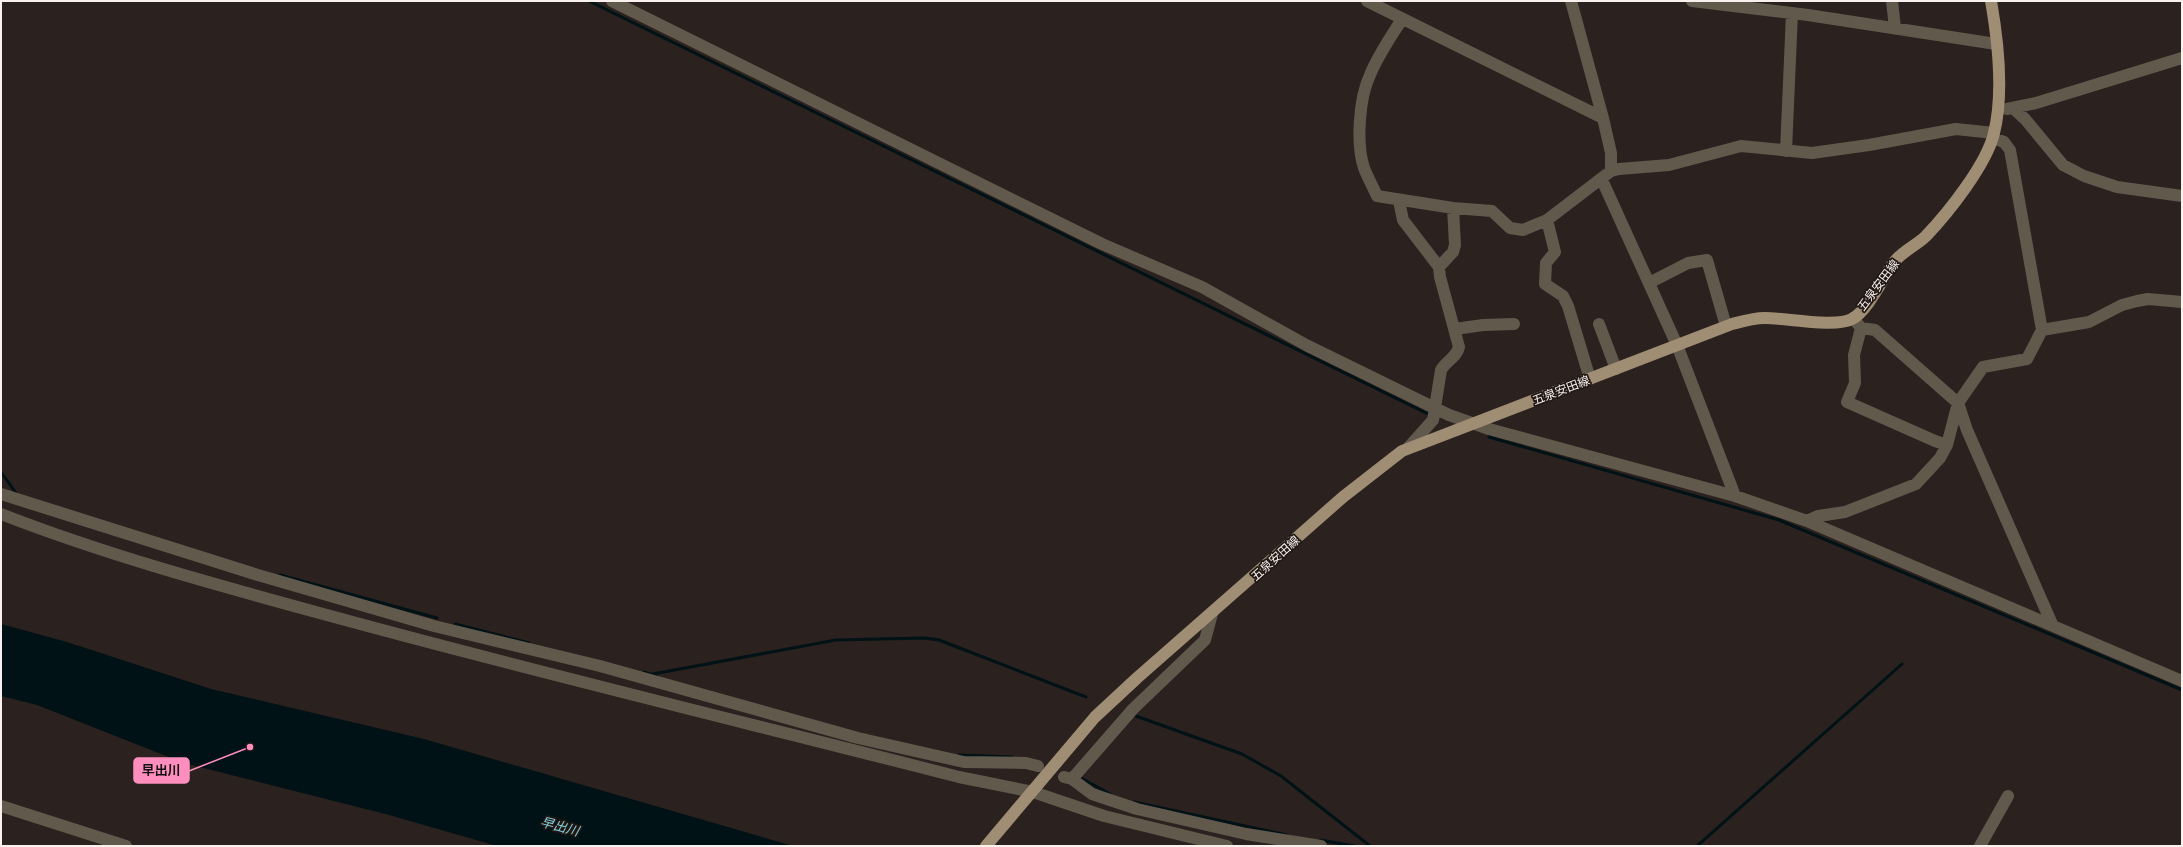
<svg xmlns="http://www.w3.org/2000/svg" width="2183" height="847" font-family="Montserrat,'Noto Sans JP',sans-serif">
	<rect width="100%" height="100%" fill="#2b211e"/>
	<path fill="#001216" d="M1 624 67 642 211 689 424 739 793 846H497L389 815 184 763 37 705 1 696Z"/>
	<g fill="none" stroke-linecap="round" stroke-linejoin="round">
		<path stroke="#001216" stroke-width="3" d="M589 1 1428 414
			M1489 437 1779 520 2182 690
			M1 472 16 493
			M280 575 437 618
			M455 624 529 643
			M644 672 656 676
			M653 674 836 640 925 638 939 640 1086 697
			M1133 715 1242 754 1281 776 1370 846
			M959 755 1012 757
			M1081 778 1110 794
			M1134 802 1287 835
			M1320 840 1354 846
			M1697 846 1902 664"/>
		<path stroke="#62594d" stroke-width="12" d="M612 1 1102 244 1202 287 1306 345 1449 415 1489 429 1735 496 1807 521 2182 681
			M1367 1 1603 118
			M1571 1 1603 118 1611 153V171
			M1692 1 1808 15 1996 44
			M1892 1 1895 28
			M1402 19C1391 37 1378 55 1370 75 1359 98 1356 144 1364 168 1368 178 1373 187 1377 196L1453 208 1492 211 1510 228 1523 230 1547 220 1611 171 1619 169 1669 165 1741 146 1812 153 1869 145 1956 129 1994 133
			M2013 108 2025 119 2063 165 2084 176 2117 187 2182 196
			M2007 109 2036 103 2182 58
			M1993 138 2004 142 2010 150 2042 330
			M1786 151 1792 13
			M1602 180 1677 345 1735 496
			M1399 201 1403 220 1439 267
			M1547 220 1555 252 1546 263 1545 284 1563 296 1568 306 1590 379
			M1649 283 1688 263 1707 260 1726 326
			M1853 318 1861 328 1875 330 1958 403 1967 430 2052 624
			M1599 324 1616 369
			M1861 328 1854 355 1855 383 1847 402 1935 441 1947 445
			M1455 329 1483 325 1514 324
			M1408 448 1433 420 1441 370C1446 361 1457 357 1459 347L1440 277 1439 267 1453 252 1455 245 1453 208
			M1 494 258 575 434 626 600 666 858 738 964 762 1026 763 1038 766
			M1 514C114 558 232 589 349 621 552 676 756 725 959 777L1033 792 1104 816 1227 846
			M1807 521 1818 516 1845 512 1916 484 1940 458 1947 445 1958 403 1983 367 2027 359 2042 330 2089 322 2122 305 2137 301 2148 299 2182 302
			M1064 777 1072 779 1092 794 1137 809 1246 834 1321 846
			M1072 779 1133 709 1205 640 1212 614
			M1 806 126 846
			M1980 846 2008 796"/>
		<path stroke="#9f8d74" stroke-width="12" d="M986 846 1095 717 1137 678 1343 497 1402 451 1732 324C1743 321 1753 318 1765 318 1786 318 1835 328 1852 319 1869 310 1884 275 1895 261 1903 251 1917 245 1926 236 1948 213 1987 164 1994 133 2004 93 1998 41 1991 1"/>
	</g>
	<g text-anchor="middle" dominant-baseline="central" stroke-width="3.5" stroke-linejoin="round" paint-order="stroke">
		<g font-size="12" fill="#f8f1ee" stroke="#211814">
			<text transform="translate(1878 285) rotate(-53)">五泉安田線</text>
			<text transform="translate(1561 390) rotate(-21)">五泉安田線</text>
			<text transform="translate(1275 558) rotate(-42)">五泉安田線</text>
		</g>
		<g font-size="13" font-style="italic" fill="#86d3e1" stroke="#211814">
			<text transform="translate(560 826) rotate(15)">早出川</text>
		</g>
	</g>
	<path fill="none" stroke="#fe8ebd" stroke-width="1.5" d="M250 747L189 771"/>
	<circle fill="#fe8ebd" stroke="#211814" stroke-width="1.5" cx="250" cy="747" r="4"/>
	<rect fill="#fe8ebd" stroke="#fe8ebd" stroke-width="1.5" x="134" y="758" width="55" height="25" rx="4"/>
	<g font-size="13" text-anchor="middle" font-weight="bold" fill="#111">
		<text x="161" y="775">早出川</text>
	</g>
	<rect width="2183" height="847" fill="none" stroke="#f8f1ee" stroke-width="4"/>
</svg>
